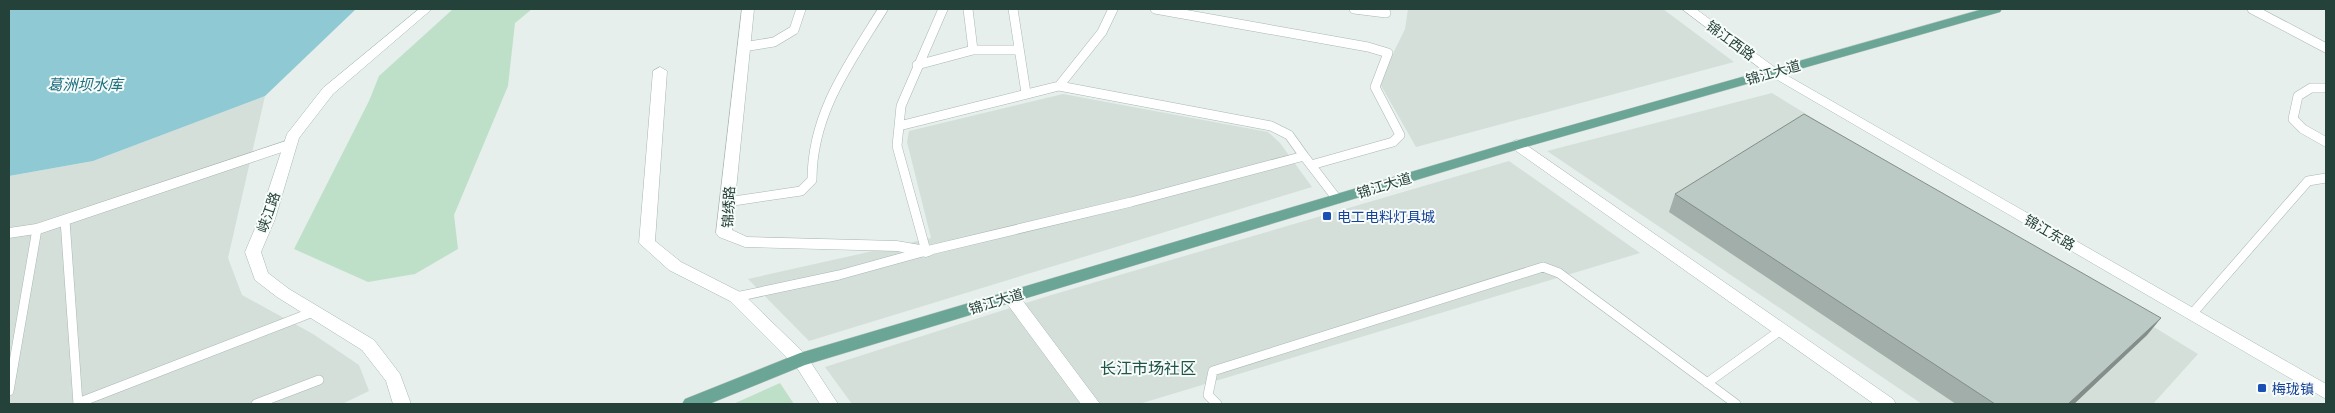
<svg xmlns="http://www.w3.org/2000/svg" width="2335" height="413" font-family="Commissioner,'Noto Sans SC',sans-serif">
	<rect width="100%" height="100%" fill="#e6efeb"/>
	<path fill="#d4dfda" d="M1408 9H1663L1734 62 1416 147 1379 82 1405 29Z
		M1772 93 2198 354 2153 404H1922L1547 151Z
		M1063 94 1268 132 1280 143 1312 187 809 341 748 279 931 238 907 142 909 131Z
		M265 96 228 258 242 295 313 334 359 365 369 391 342 404H9V176L93 161Z
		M1509 161 1640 253 1139 404H852L825 367 1048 296Z"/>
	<path fill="#bfe0c8" d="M453 9H532L515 23 508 86 454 215 458 249 415 274 368 282 294 249 369 101 379 76Z
		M780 383 794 404H733Z"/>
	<path fill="#8ec9d4" d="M9 9H356L265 96 93 161 9 176Z"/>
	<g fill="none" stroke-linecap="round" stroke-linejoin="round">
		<g stroke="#a8b8b2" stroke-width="10">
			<path id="lane" d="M968 9 973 50
				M1013 9 1026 93
				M1155 9 1368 47 1388 53 1375 87 1400 135 1393 142 1311 165
				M1354 9 1386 13
				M2252 9 2326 48
				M743 47 774 42 794 30 801 9
				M917 65 973 50H1019
				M1059 86 1102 32 1113 9
				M2326 88H2311L2298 96 2293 119 2303 129 2326 142
				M899 126 1059 86 1271 126 1289 135 1304 156
				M727 202 801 191 812 180C812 113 849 64 883 9
				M65 220 78 404
				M926 251 897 146 901 106 943 9
				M736 297 839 275 926 251 1131 202 1304 156 1337 199
				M2192 314 2308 181 2326 178
				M1707 383 1781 330
				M9 391 37 229
				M78 403 313 312
				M256 404 319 380
				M1217 404 1208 395 1213 371 1543 267 1559 273 1736 404"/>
		</g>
		<g stroke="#a8b8b2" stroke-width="1">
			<path id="street" d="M742 9H754L732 230 747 237 897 241 932 247 934 251 932 255 926 257 897 251 745 247 719 237 716 233Z
				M1682 9H1696L1781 72 1779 75H1769Z
				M660 67 667 71 655 241 681 262 742 293 806 355 808 360 806 365 800 367 794 365 730 301 669 270 639 243 653 71Z
				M289 140 296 145 294 148 42 233 9 238V228L36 224Z
				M1517 140 1522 142 1893 399 1896 404H1874L1512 148 1510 145 1512 142Z
				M1011 291 1017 293 1100 404H1081L1005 301 1003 297 1005 293Z"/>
		</g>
		<g stroke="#a4bbb3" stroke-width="1">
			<path id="secondary" d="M419 9H432L333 94 299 138 275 219 261 252 268 273 289 289 374 340 400 374 411 404H393L386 381 362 350 277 297 255 280 245 252 259 219 287 134 323 88Z
				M1774 68 2326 384V399L1769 75 1767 72 1769 69Z
				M800 353 806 355 838 404H820L792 360 794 355Z"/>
		</g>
		<g stroke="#c2cac8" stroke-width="1">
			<path id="primary" d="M1983 9H2002L2000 12 1522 148 805 365 709 404H682L685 399 800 353 1512 142Z"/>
		</g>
		<use href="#lane" stroke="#fff" stroke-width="9"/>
		<use href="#street" fill="#fff" fill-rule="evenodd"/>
		<use href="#secondary" fill="#fff" fill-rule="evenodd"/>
		<use href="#primary" fill="#6aa596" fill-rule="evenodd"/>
	</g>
	<path fill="#a1aea9" d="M1675 194 2161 318 2147 335 2074 404H1956L1669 212Z"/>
	<path fill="#838d89" d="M2161 318 2147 335 2074 404H2068Z"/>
	<path fill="#bbcac4" stroke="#838d89" d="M1804 114 2161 318 2068 404H1995L1675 194Z"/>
	<g fill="#1a4fb4" stroke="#f7fbf9" stroke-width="2">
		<rect x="1322" y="211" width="10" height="10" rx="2.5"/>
		<rect x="2257" y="383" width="10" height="10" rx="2.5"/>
	</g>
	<g text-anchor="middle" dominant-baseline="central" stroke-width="4" stroke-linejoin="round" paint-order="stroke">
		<g font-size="14" fill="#24423a" stroke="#f7fbf9">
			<text transform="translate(1731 40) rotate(36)">锦江西路</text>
			<text transform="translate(1773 72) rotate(-16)">锦江大道</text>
			<text transform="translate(1384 185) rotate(-17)">锦江大道</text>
			<text transform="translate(728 207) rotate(-87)">锦绣路</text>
			<text transform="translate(268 212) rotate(-71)">峡江路</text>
			<text transform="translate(2050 232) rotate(30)">锦江东路</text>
			<text transform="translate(996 301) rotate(-17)">锦江大道</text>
		</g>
		<g font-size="14" fill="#164399" stroke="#f7fbf9" text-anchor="start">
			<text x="1337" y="216">电工电料灯具城</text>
			<text x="2272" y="388">梅珑镇</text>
		</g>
		<g font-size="15" font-style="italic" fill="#1c6f80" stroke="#f7fbf9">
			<text x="85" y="84">葛洲坝水库</text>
		</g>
		<g font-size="16" fill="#1f5548" stroke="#f7fbf9">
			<text x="1148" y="367">长江市场社区</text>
		</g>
	</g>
	<rect width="2335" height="413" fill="none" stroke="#24423a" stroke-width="20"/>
</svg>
